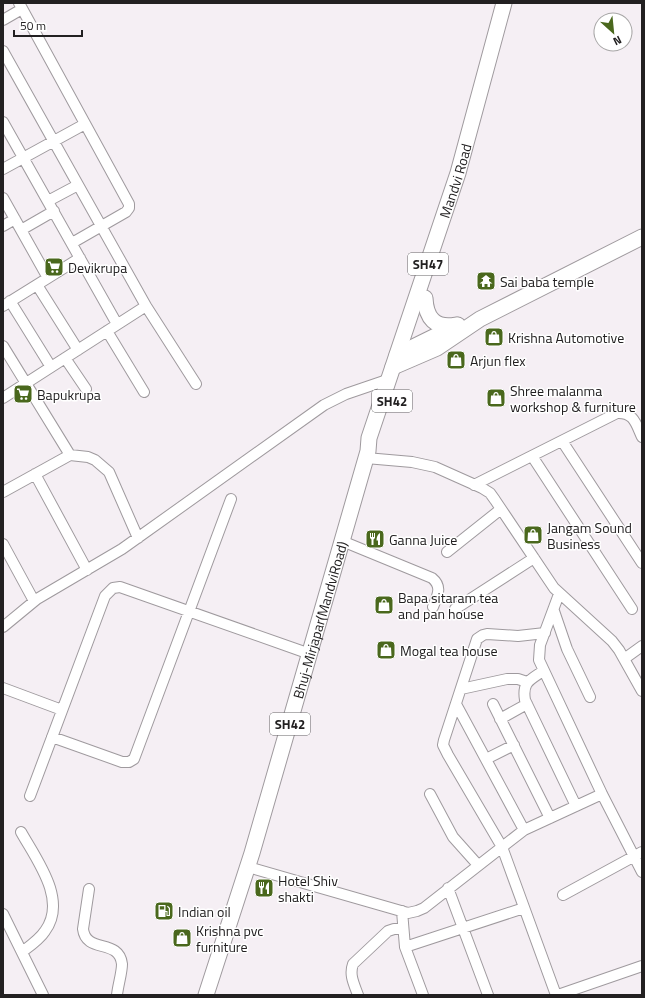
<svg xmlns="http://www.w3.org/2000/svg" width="645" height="998" font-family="'Titillium Web',sans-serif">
	<rect width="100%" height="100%" fill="#f5eff4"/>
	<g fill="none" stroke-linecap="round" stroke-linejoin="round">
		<g stroke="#9f9a9e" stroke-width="12">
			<path id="street" d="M19 3 129 204V208L126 212 72 243
				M3 20 22 9
				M3 51 146 306 196 384
				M3 122 117 324
				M3 169 85 124
				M3 198 48 278
				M48 201 78 185
				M3 226 15 219
				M21 230 54 211
				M37 285 78 350
				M10 301 51 367
				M3 306 80 258
				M107 331 144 392
				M3 346 70 455
				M65 358 86 389
				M3 398 146 306
				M562 441 642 563
				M532 456 632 609
				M366 458 412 462 435 467 482 488 490 493 495 500 554 588 612 641 619 650 642 691
				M35 474 87 570
				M474 485 617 413C634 412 636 424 642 437
				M3 492 70 455 88 457 95 460 109 472 138 538
				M342 541 432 578C443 587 437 596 433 607
				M3 544 34 601
				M447 552 501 509
				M559 594 540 645 539 660 602 794 642 872
				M455 609 534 558
				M554 611 567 649 590 697
				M3 627 37 599 122 549 324 405 346 394 390 379
				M545 633 518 636 487 634 483 635 477 639 444 740 443 745 448 755 502 847 556 995
				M624 659 642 646
				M543 671C530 680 522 682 525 700L576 806
				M3 688 62 710
				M461 689 507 679H518L527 682
				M456 704 524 830
				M493 704 550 818
				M500 719 527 704
				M52 737 122 762H129L134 759 231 499
				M486 759 514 745
				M430 794 453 837 478 865
				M30 796 105 596 113 588 120 587 310 654
				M21 832C36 859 68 900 45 931 40 939 30 946 22 952
				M248 867 408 913 417 911 424 908 524 830 602 794
				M448 888 488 995
				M89 889 83 929C86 954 119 938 122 964 122 973 118 985 117 995
				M563 895 642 852
				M402 911 405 947 423 995
				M3 914 43 995
				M405 947 524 908
				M358 995C354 984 349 975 353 964L388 931 394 929H403
				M558 995 642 966"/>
		</g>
		<g stroke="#9f9a9e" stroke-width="17">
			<g id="primary">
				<path d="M425 298C426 318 435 329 456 325"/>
				<path d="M397 355 458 325"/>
				<path d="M393 367 437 348 480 319 642 237"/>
				<path id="s1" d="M206 995 252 853 368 451 369 438 458 173 504 3"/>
			</g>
		</g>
		<use href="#street" stroke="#fff" stroke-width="10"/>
		<use href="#primary" stroke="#fff" stroke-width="15"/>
	</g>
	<defs>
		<g id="supermarket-square" transform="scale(1)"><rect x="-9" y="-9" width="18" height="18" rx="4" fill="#4a681d" stroke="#fff"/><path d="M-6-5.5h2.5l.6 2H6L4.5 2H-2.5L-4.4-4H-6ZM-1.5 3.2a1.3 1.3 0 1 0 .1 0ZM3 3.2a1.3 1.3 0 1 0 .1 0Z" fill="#fff"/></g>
		<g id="temple-square" transform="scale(1)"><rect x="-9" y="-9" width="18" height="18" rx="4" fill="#4a681d" stroke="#fff"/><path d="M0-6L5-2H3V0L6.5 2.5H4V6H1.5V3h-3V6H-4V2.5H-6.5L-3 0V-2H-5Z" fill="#fff"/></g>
		<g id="shop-square" transform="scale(1)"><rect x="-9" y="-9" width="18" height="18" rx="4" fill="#4a681d" stroke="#fff"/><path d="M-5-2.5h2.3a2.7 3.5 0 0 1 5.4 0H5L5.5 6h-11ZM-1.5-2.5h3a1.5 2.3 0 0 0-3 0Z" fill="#fff"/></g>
		<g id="restaurant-square" transform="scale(1)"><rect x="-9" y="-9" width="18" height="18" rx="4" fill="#4a681d" stroke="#fff"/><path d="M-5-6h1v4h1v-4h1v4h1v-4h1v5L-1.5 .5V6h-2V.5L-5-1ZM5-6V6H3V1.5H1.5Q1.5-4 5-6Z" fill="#fff"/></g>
		<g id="fuel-square" transform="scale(1)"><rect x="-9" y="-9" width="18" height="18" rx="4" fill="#4a681d" stroke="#fff"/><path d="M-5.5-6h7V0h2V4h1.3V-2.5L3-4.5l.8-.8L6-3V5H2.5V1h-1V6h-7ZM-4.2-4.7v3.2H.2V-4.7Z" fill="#fff"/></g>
	</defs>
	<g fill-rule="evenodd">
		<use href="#supermarket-square" x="54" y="267"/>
		<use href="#temple-square" x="486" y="281"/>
		<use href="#shop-square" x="494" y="337"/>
		<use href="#shop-square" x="456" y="360"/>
		<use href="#supermarket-square" x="23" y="394"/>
		<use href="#shop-square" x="496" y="398"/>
		<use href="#shop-square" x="533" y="535"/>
		<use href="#restaurant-square" x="375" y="539"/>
		<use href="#shop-square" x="384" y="605"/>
		<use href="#shop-square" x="386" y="650"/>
		<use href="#restaurant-square" x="264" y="888"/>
		<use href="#fuel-square" x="164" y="911"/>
		<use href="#shop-square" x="182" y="938"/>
	</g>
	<g text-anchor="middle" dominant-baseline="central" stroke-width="3" stroke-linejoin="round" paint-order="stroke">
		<g fill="#fff" stroke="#646364" stroke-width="1">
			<rect x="408" y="253" width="40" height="22" rx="3"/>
			<rect x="372" y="390" width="40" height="22" rx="3"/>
			<rect x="270" y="713" width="40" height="22" rx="3"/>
		</g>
		<g font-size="13" font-weight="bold" fill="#222021">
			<text x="428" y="264">SH47</text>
			<text x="392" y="401">SH42</text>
			<text x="290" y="724">SH42</text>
		</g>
		<g font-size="14" fill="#222021" stroke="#fff">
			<text stroke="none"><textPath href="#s1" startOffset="852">Mandvi Road</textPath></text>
			<text stroke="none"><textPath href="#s1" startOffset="392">Bhuj-Mirjapar(MandviRoad)</textPath></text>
		</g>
		<g font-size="14" fill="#222021" stroke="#fff" text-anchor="start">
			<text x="68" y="267">Devikrupa</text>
			<text x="500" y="281">Sai baba temple</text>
			<text x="508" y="337">Krishna Automotive</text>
			<text x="470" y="360">Arjun flex</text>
			<text x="510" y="390">Shree malanma<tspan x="510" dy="16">workshop &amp; furniture</tspan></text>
			<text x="37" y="394">Bapukrupa</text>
			<text x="547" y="527">Jangam Sound<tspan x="547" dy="16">Business</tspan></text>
			<text x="389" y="539">Ganna Juice</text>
			<text x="398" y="597">Bapa sitaram tea<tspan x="398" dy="16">and pan house</tspan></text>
			<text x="400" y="650">Mogal tea house</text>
			<text x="278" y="880">Hotel Shiv<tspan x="278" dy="16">shakti</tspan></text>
			<text x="178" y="911">Indian oil</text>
			<text x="196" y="930">Krishna pvc<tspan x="196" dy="16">furniture</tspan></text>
		</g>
	</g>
	<rect width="645" height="998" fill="none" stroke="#222021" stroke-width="8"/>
	<g transform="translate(613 32) rotate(153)"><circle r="19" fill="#ffffff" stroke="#a7a6a6"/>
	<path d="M0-3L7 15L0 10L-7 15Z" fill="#4a681d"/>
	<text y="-6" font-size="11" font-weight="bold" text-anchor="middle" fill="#222021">N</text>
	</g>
	<path d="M14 30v6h68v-6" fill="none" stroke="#222021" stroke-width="2"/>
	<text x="20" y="30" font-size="12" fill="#222021" stroke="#ffffff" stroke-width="3" paint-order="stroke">50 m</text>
</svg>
